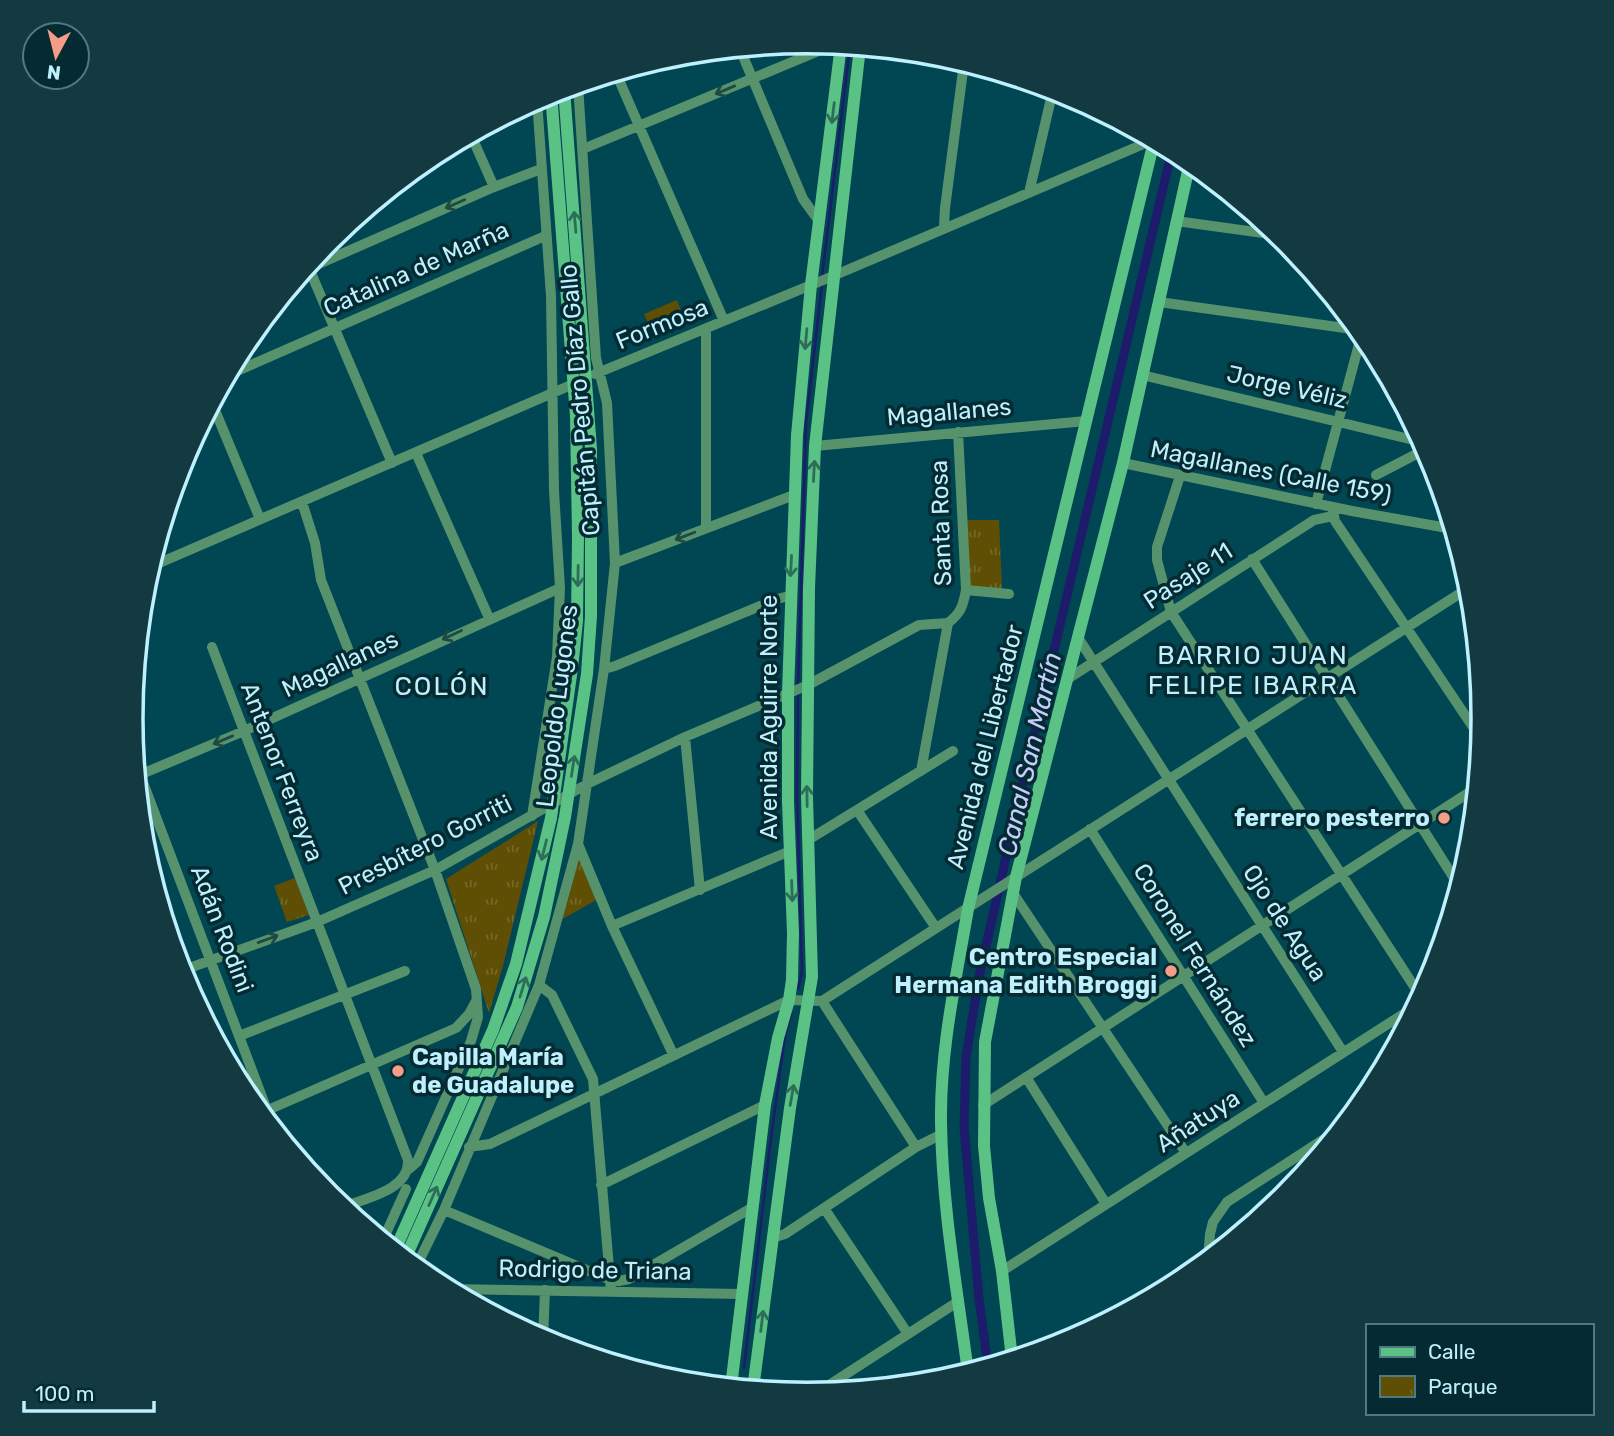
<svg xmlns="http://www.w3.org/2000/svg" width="1614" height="1436" font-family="Rubik,sans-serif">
	<defs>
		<pattern id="park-tufts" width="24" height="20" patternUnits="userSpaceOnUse" patternTransform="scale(1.75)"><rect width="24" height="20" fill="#5e4f05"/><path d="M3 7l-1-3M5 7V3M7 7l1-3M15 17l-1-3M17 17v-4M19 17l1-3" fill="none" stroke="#73692a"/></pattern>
	</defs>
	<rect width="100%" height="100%" fill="#014653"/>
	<path fill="#5e4f05" d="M677 300 684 318 652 332 644 314Z"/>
	<path fill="url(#park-tufts)" d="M967 520H999L1002 589 970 586Z
		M538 821 503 966 489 1013 446 879Z
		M579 856 598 899 561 920Z
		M295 878 309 915 287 922 274 886Z"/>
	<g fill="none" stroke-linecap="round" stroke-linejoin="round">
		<path stroke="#1d1b6c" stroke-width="2.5" d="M822 277 850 46
			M798 686 806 423 822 284
			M798 989 802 972 797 793 798 692
			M744 1368 770 1146 785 1036 791 1014"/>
		<path stroke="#1d1b6c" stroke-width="9" d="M988 1366 979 1299 964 1127 966 1057 979 977 1020 795 1172 150"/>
		<path stroke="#56936c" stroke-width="10" d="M740 49 803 199 819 221
			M616 73 724 321
			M471 135 494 187
			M583 149 833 45
			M1029 193 1053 90
			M1176 221 1278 235
			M944 227 945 208 964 63
			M308 266 392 463
			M305 270 494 187 541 169
			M1159 302 1359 330
			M706 329V528
			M595 374 833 276 1153 140
			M228 375 545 236
			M1142 375 1422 442
			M212 403 260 519
			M815 446 1086 421
			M416 453 489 618
			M1123 463 1352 511 1453 529
			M1376 475 1426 449
			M1180 476 1157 547V560L1171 612 1421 997
			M302 502 315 543 321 580 435 870 476 989 478 1017 471 1041 417 1162 409 1169
			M1316 504 1362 333
			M1333 511 1335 521 1481 739
			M1252 559 1459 886
			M615 563 794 495
			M150 567 578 382
			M966 590 1009 594
			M1079 639 1343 1052
			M212 647 408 1160C410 1190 366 1198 343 1207
			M604 669 615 666 777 599 789 596
			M1069 678 1314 520 1333 516
			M685 737 700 890
			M136 764 267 1110
			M921 771 948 623C961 613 963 606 966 590L958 432
			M137 776 244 731 560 588
			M857 810 936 928
			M532 816 557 657 560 588 554 491 551 296 537 100
			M1090 829 1264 1103
			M808 840 953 751
			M578 844 612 926 673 1054
			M1013 893 1186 1153
			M612 926 790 851
			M181 971 317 922 435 870 587 784 685 737 808 685 919 625 948 623
			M539 985 552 995 593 1079 611 1291
			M822 1001 916 1147
			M239 1036 405 971
			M1026 1077 1106 1204
			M983 1105 1476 788
			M261 1113 456 1028 469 1014 476 1001
			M469 1147 490 1144 789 1000 822 1001 1470 587
			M601 1185 765 1105
			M824 1208 908 1334
			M444 1210 608 1279 619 1281 629 1279 753 1207
			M772 1238 785 1234 916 1147 942 1134
			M383 1240 406 1189
			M1208 1259 1210 1234 1213 1222 1227 1202 1341 1128
			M416 1267 444 1210 539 985 578 844 604 669 615 563 607 403 596 358 578 85
			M1002 1271 1416 1006
			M448 1289 742 1294
			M543 1340 545 1290
			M754 1389H857
			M823 1389 959 1301"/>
		<path stroke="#5bc285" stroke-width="12" d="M395 1250 493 1030 516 964 551 818 572 668 577 621 578 537 576 416 551 93
			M405 1259 517 1007 544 917 565 817 587 674 591 616V449L564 89
			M1012 1359 1002 1271 989 1198 984 1146 985 1042 1016 877 1123 463 1190 162
			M968 1372C957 1289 942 1206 941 1122 940 1050 956 979 968 909L1154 141
			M731 1387 765 1105 778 1038 789 1000 792 980 793 933 788 802V693L797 435 811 285 841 45
			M753 1389 790 1108 812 977 807 797 809 588 815 446 860 47"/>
	</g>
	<defs><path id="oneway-shaft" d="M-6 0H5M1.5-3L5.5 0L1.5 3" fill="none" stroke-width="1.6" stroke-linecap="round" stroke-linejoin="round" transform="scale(1.75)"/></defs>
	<g stroke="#1d4a43">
		<use href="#oneway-shaft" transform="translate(725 90) rotate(157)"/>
		<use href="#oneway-shaft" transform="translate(455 204) rotate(156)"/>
		<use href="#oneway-shaft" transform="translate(685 536) rotate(159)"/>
		<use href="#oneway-shaft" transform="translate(452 635) rotate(155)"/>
		<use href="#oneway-shaft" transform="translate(223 740) rotate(157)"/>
		<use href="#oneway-shaft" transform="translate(268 939) rotate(-20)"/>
	</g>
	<g stroke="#2c6e57">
		<use href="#oneway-shaft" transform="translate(833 113) rotate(97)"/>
		<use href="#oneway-shaft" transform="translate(575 222) rotate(-95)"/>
		<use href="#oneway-shaft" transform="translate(806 339) rotate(95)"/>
		<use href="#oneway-shaft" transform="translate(814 471) rotate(-87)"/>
		<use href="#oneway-shaft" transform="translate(791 566) rotate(93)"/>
		<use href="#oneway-shaft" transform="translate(578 576) rotate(91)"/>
		<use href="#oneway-shaft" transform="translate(573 766) rotate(-81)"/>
		<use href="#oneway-shaft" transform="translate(807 796) rotate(-91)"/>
		<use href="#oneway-shaft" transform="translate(544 850) rotate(104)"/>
		<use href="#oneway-shaft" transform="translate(792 891) rotate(88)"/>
		<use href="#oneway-shaft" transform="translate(523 987) rotate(-73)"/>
		<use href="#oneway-shaft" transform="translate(792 1095) rotate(-80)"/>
		<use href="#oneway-shaft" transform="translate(433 1196) rotate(-66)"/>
		<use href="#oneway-shaft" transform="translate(762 1321) rotate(-83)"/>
	</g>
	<g fill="#f49e88" stroke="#052a31" stroke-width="2.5">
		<circle cx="1444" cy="818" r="7"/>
		<circle cx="1171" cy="971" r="7"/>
		<circle cx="398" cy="1071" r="7"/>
	</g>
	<g text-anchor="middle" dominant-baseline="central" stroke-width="7" stroke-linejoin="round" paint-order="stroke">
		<g font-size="24" fill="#bff0fd" stroke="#052a31">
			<text transform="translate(416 269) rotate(-24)">Catalina de Marña</text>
			<text transform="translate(662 324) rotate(-22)">Formosa</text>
			<text transform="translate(1287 387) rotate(13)">Jorge Véliz</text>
			<text transform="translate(580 400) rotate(-95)">Capitán Pedro Díaz Gallo</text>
			<text transform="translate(949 412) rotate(-5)">Magallanes</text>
			<text transform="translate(1271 472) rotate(11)">Magallanes (Calle 159)</text>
			<text transform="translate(941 523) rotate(-92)">Santa Rosa</text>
			<text transform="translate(1188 576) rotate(-33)">Pasaje 11</text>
			<text transform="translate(340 664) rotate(-25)">Magallanes</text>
			<text transform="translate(557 706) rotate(-83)">Leopoldo Lugones</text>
			<text transform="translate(769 717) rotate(-90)">Avenida Aguirre Norte</text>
			<text transform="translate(985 747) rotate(-76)">Avenida del Libertador</text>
			<text transform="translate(282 772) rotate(69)">Antenor Ferreyra</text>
			<text transform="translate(425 845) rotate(-27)">Presbítero Gorriti</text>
			<text transform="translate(1285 923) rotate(57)">Ojo de Agua</text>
			<text transform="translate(222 929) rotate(69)">Adán Rodini</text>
			<text transform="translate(1195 955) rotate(58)">Coronel Fernández</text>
			<text transform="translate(1198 1121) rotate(-33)">Añatuya</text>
			<text transform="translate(595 1270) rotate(1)">Rodrigo de Triana</text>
		</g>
		<g font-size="24" font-weight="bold" fill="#bff0fd" stroke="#052a31" text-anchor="end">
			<text x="1430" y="818">ferrero pesterro</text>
			<text x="1157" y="957">Centro Especial<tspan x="1157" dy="28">Hermana Edith Broggi</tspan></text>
			<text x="412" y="1057" text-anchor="start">Capilla María<tspan x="412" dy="28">de Guadalupe</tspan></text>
		</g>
		<g font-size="26" letter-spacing="2" fill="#bff0fd" stroke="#052a31">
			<text x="1253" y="655">BARRIO JUAN<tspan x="1253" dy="30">FELIPE IBARRA</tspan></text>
			<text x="442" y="686">COLÓN</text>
		</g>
		<g font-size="26" font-style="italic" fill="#c4cefd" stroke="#052a31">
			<text transform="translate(1030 754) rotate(-77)">Canal San Martín</text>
		</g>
	</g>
	<path d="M0 0H1614V1436H0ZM143 718a664 664 0 1 1 1328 0a664 664 0 1 1-1328 0Z" fill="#143a41" fill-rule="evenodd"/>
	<path fill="none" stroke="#bff0fd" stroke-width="3.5" d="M143 718a664 664 0 1 1 1328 0a664 664 0 1 1-1328 0Z"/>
	<rect x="1366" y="1324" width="228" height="91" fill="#052a31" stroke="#4f7983" stroke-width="2"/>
	<rect x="1380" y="1347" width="35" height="10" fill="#5bc285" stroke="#4f7983" stroke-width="2"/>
	<text x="1428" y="1359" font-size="21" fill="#bff0fd">Calle</text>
	<rect x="1380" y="1376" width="35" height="21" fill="url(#park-tufts)" stroke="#4f7983" stroke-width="2"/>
	<text x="1428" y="1394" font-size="21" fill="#bff0fd">Parque</text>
	<g transform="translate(56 56) rotate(187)"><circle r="33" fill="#052a31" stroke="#4f7983" stroke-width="2"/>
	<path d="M0-5L12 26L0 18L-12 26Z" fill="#f49e88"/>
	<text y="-10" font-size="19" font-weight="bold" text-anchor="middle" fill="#bff0fd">N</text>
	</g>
	<path d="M24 1401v10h130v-10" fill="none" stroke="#bff0fd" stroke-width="3.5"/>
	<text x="35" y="1401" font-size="21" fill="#bff0fd" stroke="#052a31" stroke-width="5" paint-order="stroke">100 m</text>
</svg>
